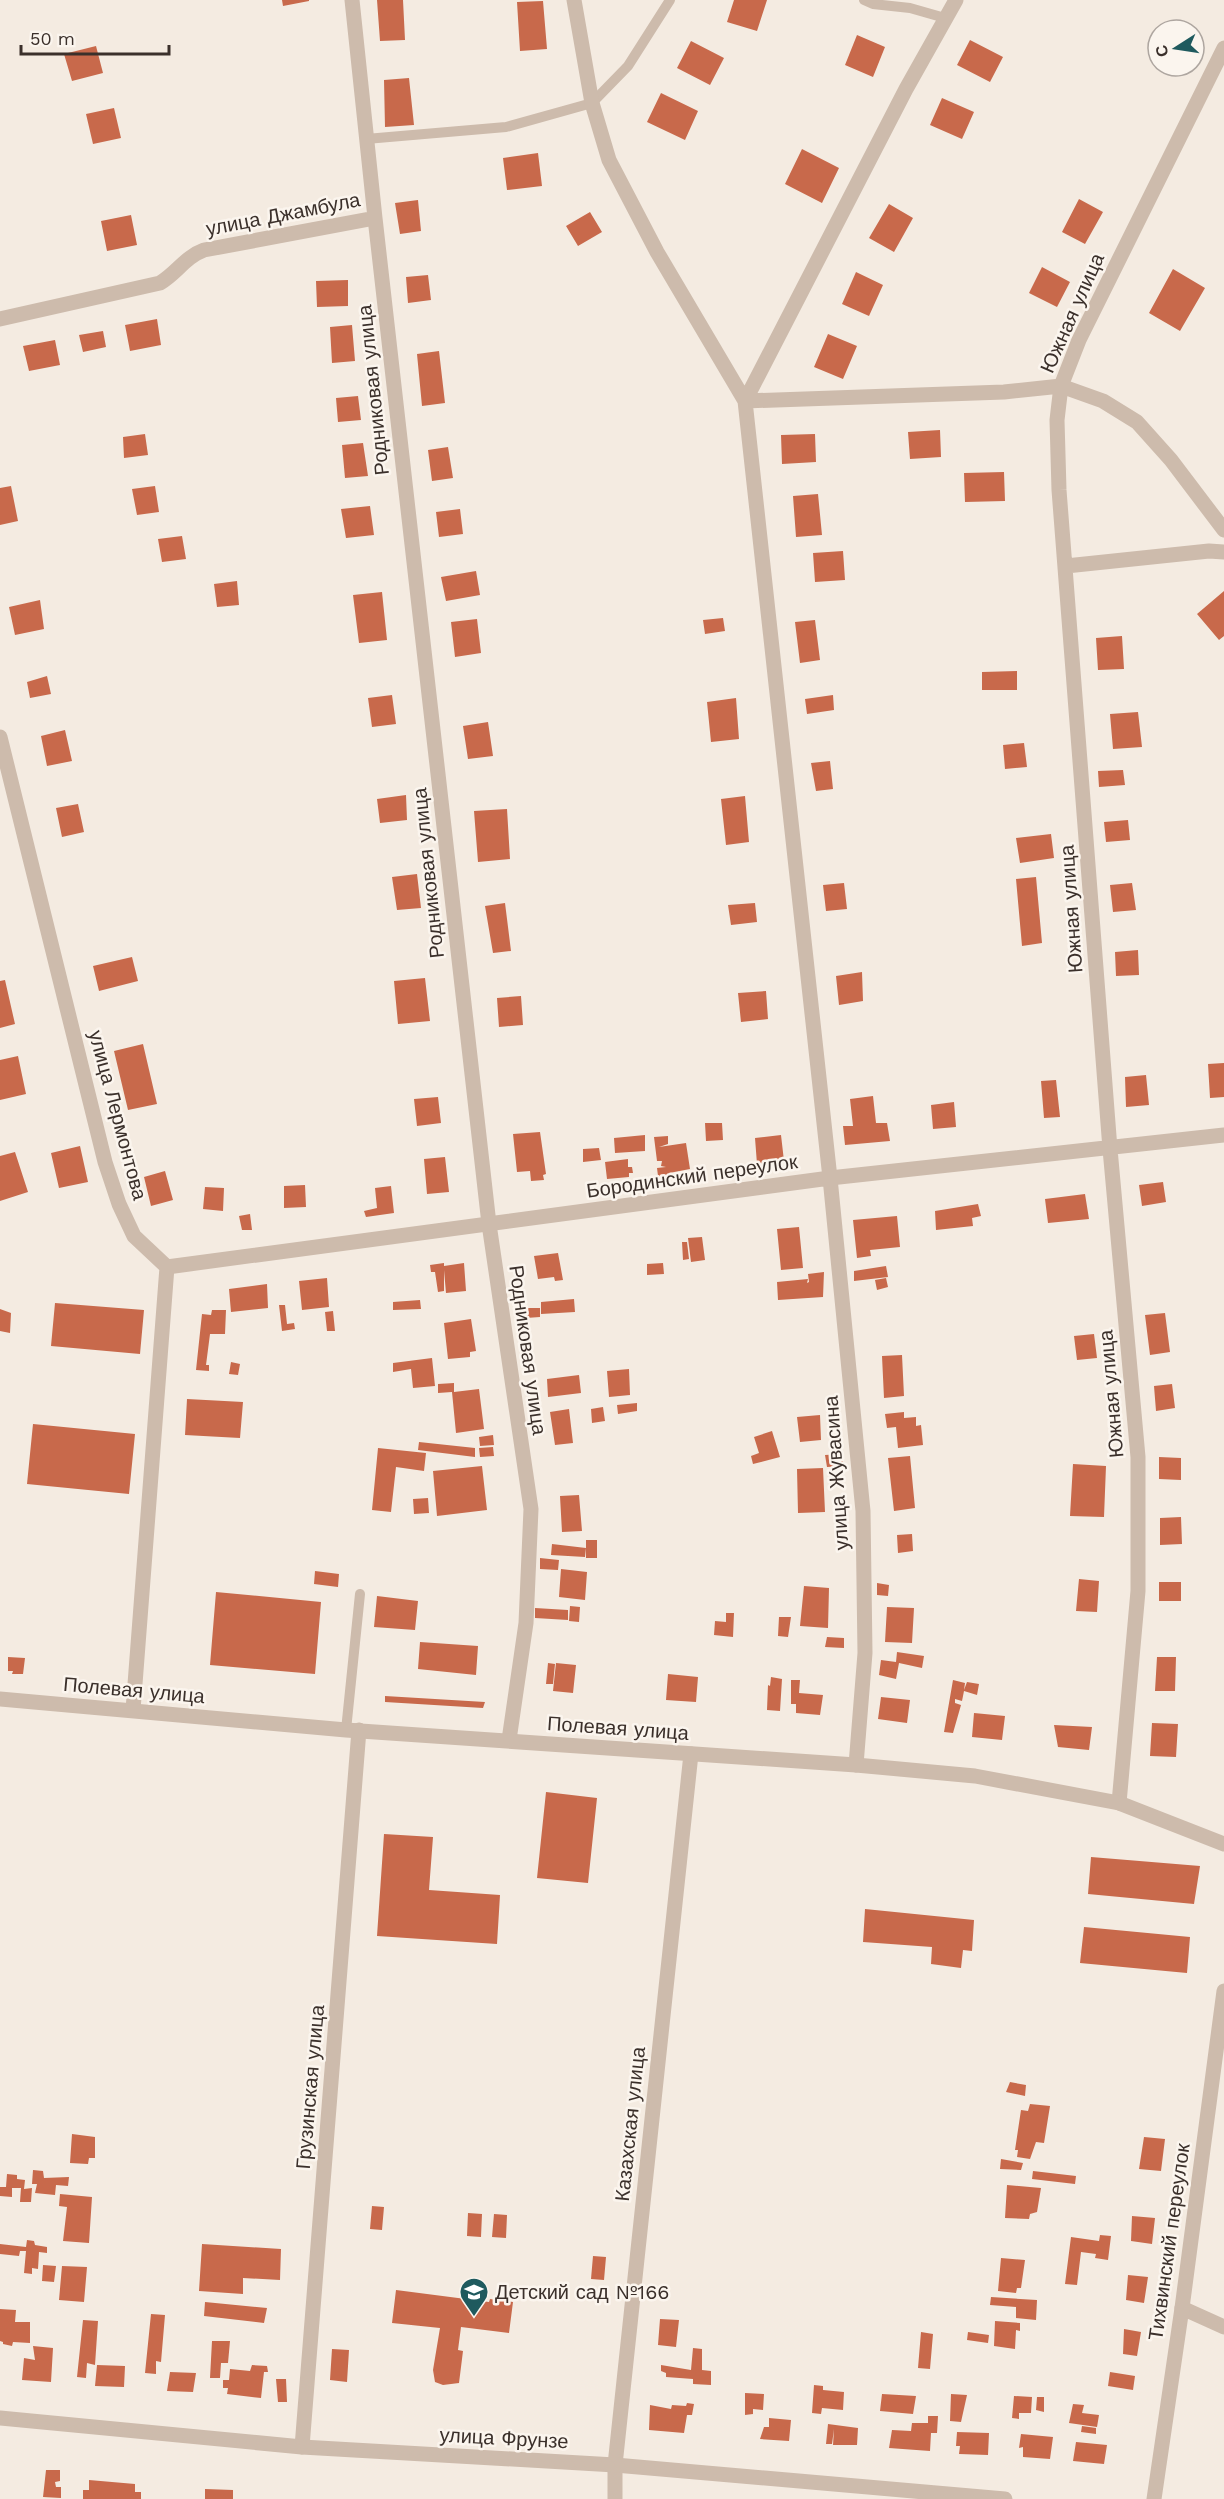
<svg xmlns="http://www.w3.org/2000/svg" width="1224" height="2499" font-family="'Work Sans',sans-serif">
	<rect width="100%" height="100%" fill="#f4ebe1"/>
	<path fill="#c8694b" d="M282 0H309V1L283 6Z
		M377 0H403L405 40 380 41Z
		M734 0H767L757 31 727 22Z
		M543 1 547 49 520 51 517 2Z
		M857 35 885 47 873 77 845 65Z
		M970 40 1003 57 990 82 957 65Z
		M691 41 724 58 710 85 677 68Z
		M96 46 103 73 72 81 64 54Z
		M409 78 414 125 385 127 384 80Z
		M661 93 698 111 685 140 647 122Z
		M942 98 974 112 962 139 930 125Z
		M114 108 121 138 93 144 86 114Z
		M802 149 839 168 822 203 785 184Z
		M538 153 542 186 507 190 503 158Z
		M1079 199 1103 212 1085 244 1062 232Z
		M418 200 421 231 400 234 395 203Z
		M889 204 913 218 894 252 869 238Z
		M590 212 602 232 578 246 566 226Z
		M131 215 137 245 107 251 101 221Z
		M1042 267 1070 282 1057 307 1029 293Z
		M1173 269 1205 288 1180 331 1149 313Z
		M856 272 883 285 869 316 842 304Z
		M428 275 431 300 408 303 406 277Z
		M348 280V306L317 307 316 281Z
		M157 319 161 345 130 351 125 325Z
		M352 325 355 361 332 363 330 327Z
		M103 331 106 347 83 352 79 335Z
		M828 334 857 346 843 379 814 367Z
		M55 340 60 365 29 371 23 346Z
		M439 351 445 403 422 406 417 354Z
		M358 396 361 420 338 422 336 398Z
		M940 430 941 457 910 459 908 432Z
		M145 434 148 455 124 458 123 437Z
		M815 434 816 462 782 464 781 435Z
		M363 443 368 476 345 478 342 445Z
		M448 447 453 478 432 481 428 450Z
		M1004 472 1005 501 965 502 964 473Z
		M11 486 18 521 0 525V488Z
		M155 486 159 512 137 515 132 489Z
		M818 494 822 535 796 537 793 496Z
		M370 506 374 535 346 538 341 509Z
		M460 509 463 534 439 537 436 512Z
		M182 536 186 559 162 562 158 539Z
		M843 551 845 580 815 582 813 553Z
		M476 571 480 595 446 601 441 577Z
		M237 581 239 605 217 607 214 584Z
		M1224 591V636L1219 640 1197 614Z
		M382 592 387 640 359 643 353 595Z
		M40 600 44 629 15 635 9 607Z
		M723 618 725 631 705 634 703 620Z
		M477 619 481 653 455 657 451 622Z
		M815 620 820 660 800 663 795 622Z
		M1122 636 1124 669 1098 670 1096 638Z
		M1017 671V690H982V672Z
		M47 676 51 694 30 698 27 682Z
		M392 695 396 724 372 727 368 698Z
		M833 695 834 710 807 714 805 699Z
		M736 698 739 739 711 742 707 702Z
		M1138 712 1142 747 1113 749 1110 714Z
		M488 722 493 756 468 759 463 726Z
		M65 730 72 761 47 766 41 736Z
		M1024 743 1027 767 1005 769 1003 745Z
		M830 761 833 789 816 791 811 763Z
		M1123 770 1125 785 1099 787 1098 771Z
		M406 795 407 820 380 823 377 799Z
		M745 796 749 842 726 845 721 799Z
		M78 804 84 832 62 837 56 808Z
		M507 809 510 859 478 862 474 811Z
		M1128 820 1130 840 1106 842 1104 822Z
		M1051 834 1054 858 1020 863 1016 838Z
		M417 874 421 908 397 910 392 877Z
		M1036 877 1042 943 1022 946 1016 879Z
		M844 883 847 909 826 911 823 885Z
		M1132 883 1136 910 1113 912 1110 885Z
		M505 903 511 951 493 953 485 906Z
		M755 903 757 922 731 925 728 905Z
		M1138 950 1139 975 1116 976 1115 952Z
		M132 957 138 981 99 991 93 966Z
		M862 972 863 1001 839 1005 836 976Z
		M425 978 430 1021 398 1024 394 981Z
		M5 980 15 1024 0 1028V981Z
		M766 991 768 1019 741 1022 738 993Z
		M521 996 523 1025 499 1027 497 998Z
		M143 1044 157 1104 128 1110 114 1051Z
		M18 1056 26 1094 0 1100V1060Z
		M1224 1063V1097L1210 1098 1208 1064Z
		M1146 1075 1149 1105 1126 1107 1125 1077Z
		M1056 1080 1060 1117 1044 1118 1041 1081Z
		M873 1096 876 1123H887L890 1141 845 1145 843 1126H853L850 1099Z
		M438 1097 441 1123 417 1126 414 1099Z
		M954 1102 956 1127 933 1129 931 1105Z
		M705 1123H722L723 1140 706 1141Z
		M540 1132 546 1174 543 1175 544 1180 531 1181 530 1171 517 1172 513 1134Z
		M645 1135V1151L615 1153 614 1138Z
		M781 1135 784 1161 757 1164 755 1138Z
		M668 1136V1144L659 1147 686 1143 690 1169 669 1173 670 1182 659 1184 657 1168 666 1167 661 1166 662 1161H657L654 1137Z
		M80 1146 88 1182 59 1188 51 1153Z
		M599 1148 601 1160 583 1162V1149Z
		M15 1152 28 1192 0 1201V1156Z
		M445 1157 449 1192 427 1194 424 1159Z
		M628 1159V1167H632L633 1173H629V1177L607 1179 605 1162Z
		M165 1171 173 1200 151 1206 144 1177Z
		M1163 1182 1166 1202 1142 1206 1139 1185Z
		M305 1185 306 1207 284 1208V1186Z
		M391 1186 394 1213 366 1217 364 1211 377 1208 375 1188Z
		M205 1187 224 1188 223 1211 203 1209Z
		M1085 1194 1089 1219 1048 1223 1045 1199Z
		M978 1204 981 1216 972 1218 973 1226 936 1230 935 1211Z
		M250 1214 252 1230H242L239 1216Z
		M897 1216 900 1247 870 1250 871 1256 857 1258 853 1220Z
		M799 1227 803 1268 781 1270 777 1229Z
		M702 1237 705 1260 691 1262 688 1238Z
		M682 1242H687L689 1259 683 1260Z
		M558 1253 563 1280 555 1281 554 1277 538 1279 534 1256Z
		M444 1263V1266L464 1263 466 1291 446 1293 444 1270V1291L438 1292 435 1272H431L430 1265Z
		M663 1263 664 1274 647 1275V1264Z
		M886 1266 888 1277 854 1281V1271Z
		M824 1272 823 1297 778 1300 777 1282 808 1279 807 1283 809 1282 808 1274Z
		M327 1278 329 1307 302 1310 299 1281Z
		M886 1278 888 1287 877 1290 875 1280Z
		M267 1284 268 1308 231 1312 229 1289Z
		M574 1299 575 1312 541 1314V1302Z
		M420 1300 421 1309 393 1310V1302Z
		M55 1303 144 1310 140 1354 51 1346Z
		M279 1305H285L287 1324 294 1323 295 1329 282 1331Z
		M526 1308H540V1317L526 1318Z
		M0 1309 11 1313 10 1333 0 1331Z
		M212 1310H226L225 1334H210L206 1365H209V1371L196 1370 202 1314 211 1315Z
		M333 1311 335 1331H327L325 1312Z
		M1165 1313 1170 1352 1150 1355 1145 1315Z
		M471 1319 476 1351 470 1352V1357L448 1359 444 1323Z
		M1094 1334 1097 1358 1077 1360 1074 1336Z
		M902 1355 904 1396 884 1398 882 1356Z
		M432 1358 435 1386 413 1388 411 1369 393 1372V1363Z
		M231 1362 240 1364 238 1375 229 1374Z
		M629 1369 630 1395 609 1397 607 1371Z
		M579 1375 581 1393 548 1397 547 1379Z
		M454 1383V1392L479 1389 484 1429 456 1433 452 1392 438 1393V1384Z
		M1172 1384 1175 1408 1156 1411 1154 1386Z
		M187 1399 243 1402 240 1438 185 1435Z
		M637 1403V1411L618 1414 617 1405Z
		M603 1407 605 1421 592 1423 591 1409Z
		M569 1409 573 1443 555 1445 550 1412Z
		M904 1412V1418L916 1417V1426L921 1425 923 1445 898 1448 896 1427 887 1428 885 1414Z
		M820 1415 821 1440 800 1442 797 1417Z
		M33 1424 135 1434 129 1494 27 1484Z
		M772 1431 780 1457 753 1464 751 1456 759 1453 754 1437Z
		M493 1435 494 1445 480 1446 479 1437Z
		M419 1442 475 1448V1457L418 1450Z
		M493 1447 494 1456 480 1457 479 1448Z
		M378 1448 426 1453 424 1471 396 1467 391 1512 372 1510Z
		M842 1454 843 1466 827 1467 825 1455Z
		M910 1456 915 1508 894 1511 888 1458Z
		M1159 1457 1181 1458V1480L1159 1479Z
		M1073 1464 1106 1466 1104 1517 1070 1516Z
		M482 1466 487 1510 437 1516 433 1471Z
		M823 1468 825 1512 798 1513 797 1469Z
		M579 1495 582 1531 562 1532 560 1496Z
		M428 1498 429 1513 414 1514 413 1499Z
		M1181 1517 1182 1544 1160 1545V1518Z
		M912 1534 913 1551 898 1553 897 1535Z
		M586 1540H597V1558H586Z
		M552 1544 586 1548 585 1557 551 1555Z
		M540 1558 559 1560 558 1570 540 1569Z
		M561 1569 587 1572 585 1600 559 1597Z
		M315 1571 339 1574 338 1587 314 1584Z
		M1079 1579 1099 1581 1097 1612 1076 1611Z
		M1159 1582H1181V1601H1159Z
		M877 1583 889 1585 888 1596 877 1595Z
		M804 1586 829 1588 828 1628 800 1626Z
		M216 1592 321 1602 315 1674 210 1665Z
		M377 1596 418 1601 415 1630 374 1627Z
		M570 1606 580 1607 579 1622 569 1621Z
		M887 1607 914 1608 912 1643 885 1642Z
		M535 1608 568 1610V1620L535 1618Z
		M726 1613H734L733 1637 714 1635 715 1621 726 1622Z
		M779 1617H791L788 1637 778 1636Z
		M827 1637 844 1638V1648L825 1647Z
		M420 1642 478 1646 476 1675 418 1669Z
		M897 1652 924 1656 922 1668 899 1663 896 1679 879 1675 881 1660 896 1662Z
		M8 1657 25 1658 23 1674H12L13 1671H8Z
		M1157 1657H1176L1175 1691H1155Z
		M548 1663 555 1664 553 1684H546Z
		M556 1663 576 1665 573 1693 553 1691Z
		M668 1674 698 1677 696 1702 666 1700Z
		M771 1677 782 1679 780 1711 767 1710 768 1685 770 1686Z
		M791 1680H800L799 1693 823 1695 820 1715 796 1713V1704H791Z
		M953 1680 965 1683 964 1690 967 1682 979 1684 977 1695 964 1691 962 1701 955 1699V1703L961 1705 953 1733 944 1732Z
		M385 1696 485 1702 483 1708 385 1702Z
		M881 1697 910 1700 907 1723 878 1719Z
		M974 1713 1005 1716 1002 1740 972 1737Z
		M1152 1723 1178 1724 1176 1757 1150 1756Z
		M1054 1725 1092 1727 1089 1750 1058 1747Z
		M546 1792 597 1798 588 1883 537 1878Z
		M384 1834 433 1837 429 1890 500 1895 497 1944 377 1936Z
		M1091 1857 1200 1866 1194 1904 1088 1894Z
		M865 1909 974 1920 972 1951 963 1950 961 1968 931 1964 932 1947 863 1942Z
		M1084 1927 1190 1937 1187 1973 1080 1963Z
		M1010 2082 1026 2085 1025 2096 1006 2092Z
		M1030 2104 1050 2106 1044 2143 1036 2142 1030 2159 1017 2157 1018 2150H1015L1021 2110 1028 2111Z
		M72 2134 95 2137V2158H89L88 2164 70 2163Z
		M1144 2137 1165 2139 1161 2171 1139 2169Z
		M1001 2159 1023 2163 1021 2170 1000 2169Z
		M33 2170 43 2171 44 2178 69 2177 68 2186 56 2185 55 2195 35 2193 37 2184H32Z
		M1033 2171 1076 2176 1075 2184 1032 2179Z
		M7 2174 17 2175V2179L25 2180 24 2189 32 2188 31 2202H20L21 2188H12V2197L0 2196V2187H6Z
		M1007 2185 1041 2188 1037 2212 1030 2214 1029 2219 1005 2218Z
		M60 2194 92 2197 89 2243 63 2241 67 2207 59 2206Z
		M372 2206 384 2207 382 2230 370 2229Z
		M468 2213 482 2214 481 2237 467 2236Z
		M494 2214 507 2215 506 2238 492 2237Z
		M1132 2216 1155 2218 1152 2244 1131 2241Z
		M1100 2235 1111 2236 1108 2260 1095 2258 1096 2254 1081 2252 1077 2285 1065 2284 1071 2237 1099 2241Z
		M27 2240 34 2241 35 2245 47 2247V2253L39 2252 38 2269 32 2268V2274L24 2273 26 2251H20L19 2256 0 2254V2244L26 2247Z
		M202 2244 281 2249 280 2280 243 2278V2294L199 2291Z
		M593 2256 606 2257 604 2280 591 2279Z
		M1001 2258 1025 2260 1021 2288H1017L1016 2293 998 2291Z
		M43 2265 56 2266 54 2282 42 2281Z
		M62 2266 87 2267 84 2302 59 2300Z
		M1128 2275 1148 2277 1144 2303 1126 2300Z
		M396 2290 489 2302 490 2299 513 2302 509 2333 461 2327 458 2350 463 2351 459 2383 443 2385 435 2382 433 2370 440 2328 392 2323Z
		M991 2297 1037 2300 1036 2320 1016 2318V2307L990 2305Z
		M205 2302 267 2308 264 2323 204 2316Z
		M0 2309 16 2310 15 2322H30V2343L13 2342 12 2346 3 2344V2342L0 2341Z
		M151 2314 165 2315 161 2362 156 2361V2374L145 2373Z
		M660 2319 679 2320 676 2347 658 2345Z
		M83 2320 98 2321 95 2365 87 2363 86 2378 77 2377Z
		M995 2321 1020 2323V2331L1016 2330 1015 2349 994 2346Z
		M1124 2329 1141 2332 1137 2356 1123 2354Z
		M921 2332 933 2334 930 2369 918 2368Z
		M968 2332 989 2335 988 2343 967 2340Z
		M212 2341H230L228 2363H221L220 2378H210Z
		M33 2346 53 2348 51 2382 22 2380 24 2358 35 2360Z
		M693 2348 702 2349V2370L711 2371V2385L693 2384V2379L666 2377V2373L661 2371V2365L691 2370Z
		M332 2349 349 2350 347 2382 330 2380Z
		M97 2365 125 2366 124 2387 95 2386Z
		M252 2365 267 2366 268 2372H264L261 2398 227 2394 228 2388H223V2380H229L230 2369 250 2371Z
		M170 2372 196 2373 193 2392 167 2391Z
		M1110 2372 1135 2376 1133 2390 1108 2386Z
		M276 2379H286L287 2402H278Z
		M814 2385 823 2386V2390L844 2392 843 2410 822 2408 821 2414 812 2413Z
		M745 2393 764 2394 763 2410 753 2409V2414L745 2415Z
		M882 2394 916 2396 913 2414 880 2411Z
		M951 2394 967 2395 961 2422 950 2421Z
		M1014 2396 1032 2397 1031 2413H1019V2419L1012 2418Z
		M1037 2397H1044V2412L1036 2410Z
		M687 2403 694 2404 692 2415H687L684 2433 649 2430 650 2405 671 2409 672 2405 686 2406Z
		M1073 2404 1084 2405 1082 2413 1099 2415 1097 2427 1069 2423Z
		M928 2416H938L937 2433H931L930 2451 889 2448 892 2430 911 2431 912 2423H928Z
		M769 2418 791 2420 789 2441 760 2439 764 2427H769Z
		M828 2424 858 2428 857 2445H833L834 2429 832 2444H826Z
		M1082 2426 1096 2428V2434L1081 2432Z
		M957 2432 989 2433 988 2455 959 2454 960 2446H956Z
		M1021 2434 1053 2437 1050 2459 1023 2457V2447L1019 2448Z
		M1076 2442 1107 2445 1104 2464 1073 2461Z
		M46 2470H60V2481L55 2482 56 2487H61V2498L43 2497Z
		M89 2480 135 2484V2492H141V2499H83V2490H89Z
		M205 2489 233 2490V2499H205Z"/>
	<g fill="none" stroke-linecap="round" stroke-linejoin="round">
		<path stroke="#cdbbac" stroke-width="10" d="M864 0 873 4 910 8 945 18
			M366 139 506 127 592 103 628 66 670 0
			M346 1730 360 1594"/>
		<path stroke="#cdbbac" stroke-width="15" d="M352 0 375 218 489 1224 531 1509 526 1623 509 1740
			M574 0 592 103 609 160 657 252 745 401 830 1178 863 1511 865 1653 856 1765
			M0 319 160 283C177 273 185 257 204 250L375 218
			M745 401 1004 392 1061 386 1103 401 1137 422 1171 460 1224 530
			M745 401 906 89 956 0
			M1066 566 1209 551 1224 552
			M0 737 105 1162 119 1204 134 1236 167 1267 133 1710
			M167 1267 830 1178 1224 1135
			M1119 1803 1138 1591V1457L1110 1149 1059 490 1057 420 1061 386 1079 340 1224 48
			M1182 2308 1224 2327
			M302 2447 359 1730
			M615 2499V2465L691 1754"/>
		<path stroke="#cdbbac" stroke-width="15" d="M0 1699 346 1730 856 1765 975 1776 1119 1803 1224 1844
			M0 2418 302 2447 615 2465 1005 2499
			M1154 2499 1182 2308 1224 1991"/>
	</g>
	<defs>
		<g id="school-pin" transform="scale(1.5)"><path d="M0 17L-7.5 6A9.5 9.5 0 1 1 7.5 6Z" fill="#1f5a5e" stroke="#fbf5ee"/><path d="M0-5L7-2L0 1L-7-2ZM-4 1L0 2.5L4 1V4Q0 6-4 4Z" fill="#fff"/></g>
	</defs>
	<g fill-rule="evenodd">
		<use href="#school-pin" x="474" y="2292"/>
	</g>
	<g text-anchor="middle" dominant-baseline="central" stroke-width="5" stroke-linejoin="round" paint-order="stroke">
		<g font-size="20" fill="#3b302b" stroke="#fbf5ee">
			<text transform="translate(283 214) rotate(-11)">улица Джамбула</text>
			<text transform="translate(1072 313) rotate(-66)">Южная улица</text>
			<text transform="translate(373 390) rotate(-96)">Родниковая улица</text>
			<text transform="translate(428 873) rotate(-96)">Родниковая улица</text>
			<text transform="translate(1071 909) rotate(-94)">Южная улица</text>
			<text transform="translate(118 1115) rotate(75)">улица Лермонтова</text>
			<text transform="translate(692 1176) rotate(-8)">Бородинский переулок</text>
			<text transform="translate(528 1350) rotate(82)">Родниковая улица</text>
			<text transform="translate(1111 1394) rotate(-95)">Южная улица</text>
			<text transform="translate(836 1473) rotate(-94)">улица Жувасина</text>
			<text transform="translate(134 1690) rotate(5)">Полевая улица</text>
			<text transform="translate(618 1728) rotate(4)">Полевая улица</text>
			<text transform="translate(310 2087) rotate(-85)">Грузинская улица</text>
			<text transform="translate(630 2124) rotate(-84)">Казахская улица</text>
			<text transform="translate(1169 2242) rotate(-82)">Тихвинский переулок</text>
			<text transform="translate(504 2438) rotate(3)">улица Фрунзе</text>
		</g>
		<g font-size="20" fill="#3b302b" stroke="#fbf5ee" text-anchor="start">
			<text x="495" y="2292">Детский сад №166</text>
		</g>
	</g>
	<g transform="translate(1176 48) rotate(258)"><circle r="28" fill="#fbf5ee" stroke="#aea6a0" stroke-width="1.5"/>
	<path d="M0-4.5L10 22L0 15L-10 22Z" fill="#1f5a5e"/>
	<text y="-9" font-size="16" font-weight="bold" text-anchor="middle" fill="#3b302b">С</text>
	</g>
	<path d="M21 45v9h148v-9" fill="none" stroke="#3b302b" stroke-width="3"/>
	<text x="30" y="45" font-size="18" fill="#3b302b" stroke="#fbf5ee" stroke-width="4.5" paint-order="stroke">50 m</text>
</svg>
